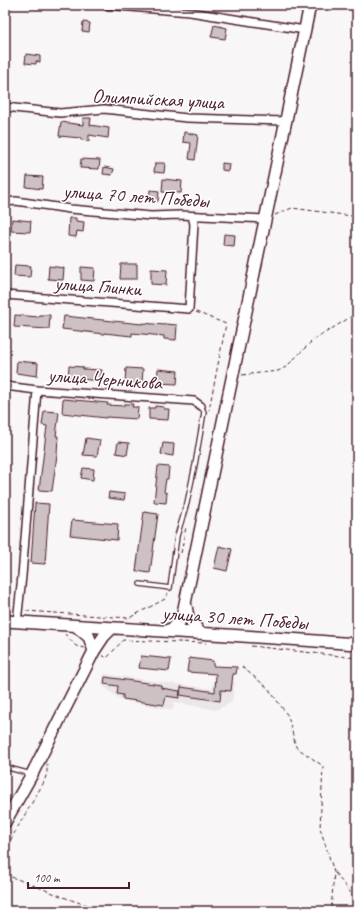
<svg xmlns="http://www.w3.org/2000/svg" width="362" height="916" font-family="Caveat,sans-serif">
	<rect width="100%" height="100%" fill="#f8f6f7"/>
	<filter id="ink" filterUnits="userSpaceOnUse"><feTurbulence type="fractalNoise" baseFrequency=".025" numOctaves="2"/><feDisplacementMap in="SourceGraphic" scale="8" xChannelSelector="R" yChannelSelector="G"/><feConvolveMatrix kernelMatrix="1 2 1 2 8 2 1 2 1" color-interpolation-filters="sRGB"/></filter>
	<g filter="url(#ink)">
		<path fill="#ebe6e8" d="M104 674 212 689 214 681 235 682 232 702 216 710 174 702 173 710 121 700 102 685Z"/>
		<path fill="#cdc1c4" stroke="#4a1f2b" d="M83 22 90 23 89 32 82 31Z
			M214 25 227 28 225 39 211 37Z
			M26 54 40 56V62L36 61V64L25 63Z
			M83 118H91L90 125 109 128 108 138 89 135V141L81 140V138L59 136 61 122 83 125Z
			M184 132 198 135 195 160 189 159 191 143 183 142Z
			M81 159 100 160 99 169 80 168Z
			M155 163H165L164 173 154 172Z
			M222 163 229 164 228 171 222 170Z
			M104 167 114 169 112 175 103 174Z
			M27 176 43 177 42 189 26 187Z
			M163 179 182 181 181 193 162 192Z
			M150 190 159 191 158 201H149Z
			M69 218H76V221L84 222 83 232 77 231 76 237 68 236Z
			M12 219 31 221 30 232 11 231Z
			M224 234 235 235 234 246 223 245Z
			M121 264H137V279H120Z
			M15 265 31 266 30 277 14 276Z
			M49 266 64 268 63 280 48 279Z
			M81 267 95 268 94 281 81 280Z
			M151 269 167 270 166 285 151 284Z
			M15 315 39 317V315H50L49 329 14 327Z
			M64 316 142 324V323L165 325V324L177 325 176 340 164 339V336L132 333V336L104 333V334L62 329Z
			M17 361 38 363 37 376 16 373Z
			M69 366 83 367V369L102 370 101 381 68 378Z
			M126 368 143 369 142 383 125 382Z
			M158 369 178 371 177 384 157 383Z
			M63 399 108 403 107 405 124 406V404H133L132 407H138L137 419 106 417V418L62 413Z
			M155 406 164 407V409H169L168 420 149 419V408H155Z
			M44 411 59 412 56 436H58L57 455 52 491 39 490 47 426 42 425Z
			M86 438 100 440 97 456 83 455Z
			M118 442 129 443 127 455 116 453Z
			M163 443 174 444 173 456 161 454Z
			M158 466 169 467 168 479H166L164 492 167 493 166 503 154 502Z
			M83 468 94 469 93 480 81 478Z
			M109 492 125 494 124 500 108 498Z
			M35 503 49 504 45 564 31 563Z
			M144 512 158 514 150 573 136 571Z
			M72 520 118 524 117 540 70 535Z
			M219 546 232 549 227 571 214 568Z
			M141 656 171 659 169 671 139 668Z
			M189 658 213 661V666L237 667 236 674H233L231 691 221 690 220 701 180 695 181 687 215 692 216 674 187 672Z
			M105 677 161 685V688L180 691 179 698 166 696 164 705 123 699V695L117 694 118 686 104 684Z"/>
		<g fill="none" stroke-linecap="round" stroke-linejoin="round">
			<g stroke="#4a1f2b" stroke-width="6">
				<path id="lane" d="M140 584 170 588 177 536 187 503 195 465 204 412 201 406
					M5 767 31 774"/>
			</g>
			<g stroke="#4a1f2b" stroke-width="10">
				<path id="street" d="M106 5 190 12 305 30
					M5 107 60 113 104 109 187 118 285 121
					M5 202 16 201 70 209 151 216 180 215 265 219
					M5 295 189 309 194 224 192 216
					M5 386 37 390 194 401 201 406
					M17 622 22 576 37 390"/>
			</g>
			<g stroke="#4a1f2b" stroke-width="14">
				<path id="secondary" d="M186 606 188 617 200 633
					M5 621C122 629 240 635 357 644
					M76 626 89 637 94 651
					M166 631C176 628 181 622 183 613L310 5
					M5 822 32 774 94 651 104 636 111 629"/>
			</g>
			<path stroke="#4a1f2b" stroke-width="1" stroke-dasharray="4 3" stroke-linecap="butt" d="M275 215 292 208 352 216 357 215
				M196 312 226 324 209 410
				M242 375 278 371 286 367 312 341 349 318 357 312
				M181 553 186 527
				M5 609H10
				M26 611 129 618 165 599 168 593
				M65 634 76 646 84 648
				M251 646 357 658
				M102 655 107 658 123 640 206 643
				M242 667 268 688 288 716 296 747 323 766 320 828 334 872 331 911
				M5 853 12 837 44 782 47 773V764
				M335 873 357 901
				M5 875C41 886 78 907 116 911"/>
			<use href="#lane" stroke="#fff" stroke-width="3.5"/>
			<use href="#street" stroke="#fff" stroke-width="7"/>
			<use href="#secondary" stroke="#fff" stroke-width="11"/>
		</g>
	</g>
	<g text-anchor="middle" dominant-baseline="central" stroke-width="3" stroke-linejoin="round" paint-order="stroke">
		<g font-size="20" fill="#4a1f2b" stroke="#fff">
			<text transform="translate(158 99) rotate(3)">Олимпийская улица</text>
			<text transform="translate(136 196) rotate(4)">улица 70 лет Победы</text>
			<text transform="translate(98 286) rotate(4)">улица Глинки</text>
			<text transform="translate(105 379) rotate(4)">улица Черникова</text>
			<text transform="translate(235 618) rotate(4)">улица 30 лет Победы</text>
		</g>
	</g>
	<rect width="362" height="916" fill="none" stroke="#fff" stroke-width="20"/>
	<rect x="10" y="10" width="342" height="896" fill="none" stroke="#4a1f2b" stroke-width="1.5" filter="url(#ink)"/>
	<path d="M28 882v6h101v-6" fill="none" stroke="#4a1f2b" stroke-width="2"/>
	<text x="34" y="882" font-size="12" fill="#4a1f2b" stroke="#ffffff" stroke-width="3" paint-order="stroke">100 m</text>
</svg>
